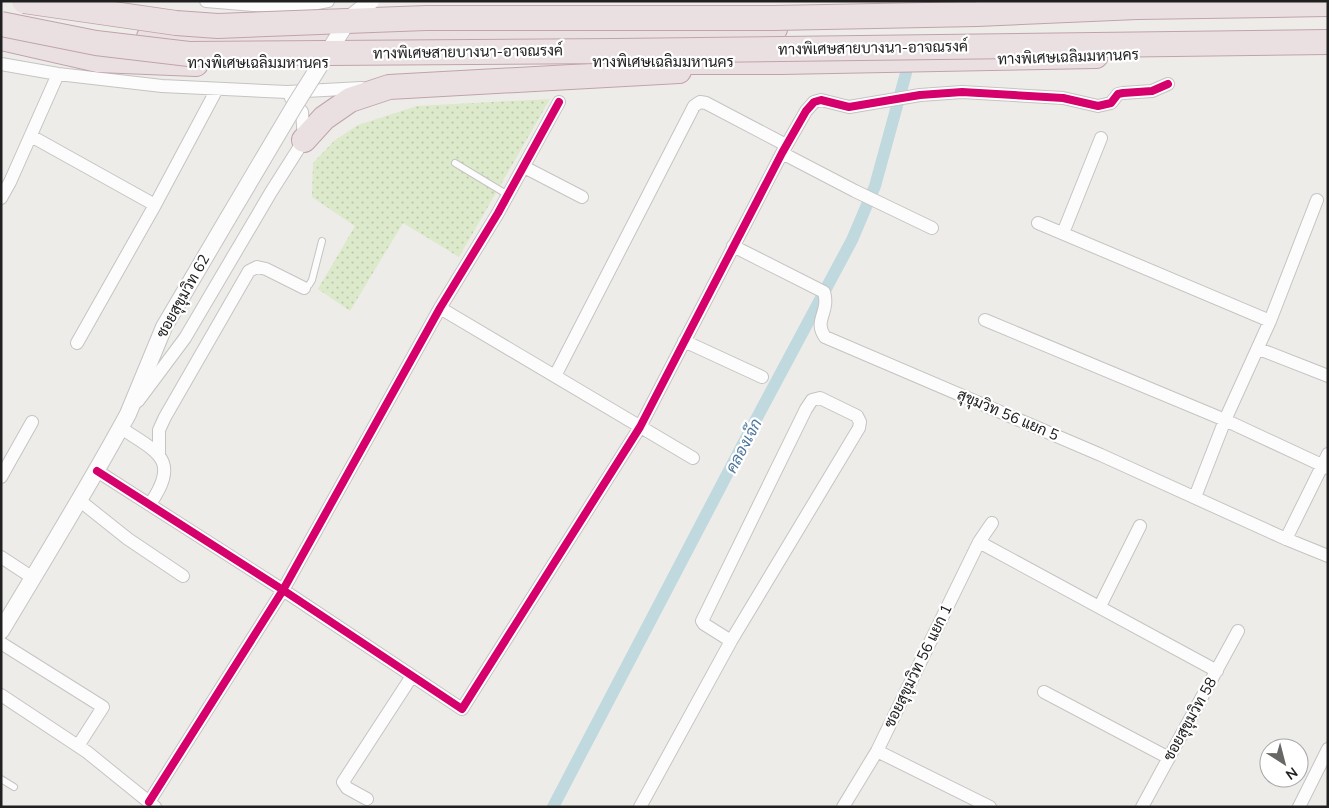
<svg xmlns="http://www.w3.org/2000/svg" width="1329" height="808" font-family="'Nunito Sans',Sarabun,sans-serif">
	<defs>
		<pattern id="grass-dots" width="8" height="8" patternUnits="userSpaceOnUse" patternTransform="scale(1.25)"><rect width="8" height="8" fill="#dce9ca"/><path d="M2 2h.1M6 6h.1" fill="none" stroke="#bcc8ad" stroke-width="1.8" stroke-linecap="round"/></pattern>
	</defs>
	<rect width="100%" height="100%" fill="#eeece9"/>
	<path fill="url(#grass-dots)" d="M550 99 459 257 403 223 350 311 318 289 355 226 312 197 313 163 334 141 358 125 417 106Z"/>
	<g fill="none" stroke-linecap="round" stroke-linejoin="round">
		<path stroke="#bfd9de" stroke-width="12" d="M553 807 744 442 852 240 875 186 906 73"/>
		<g stroke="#c5c4c3" stroke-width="8">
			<path id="service" d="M455 163 508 195
				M304 288 309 285 312 280 322 241
				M1 779 14 787"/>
		</g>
		<g stroke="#c5c4c3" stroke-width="14">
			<path id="minor" d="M206 1 290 8 328 1
				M1 64 58 74 162 86 287 92 362 88
				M31 136 155 205
				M782 153 855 191 932 228
				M524 167 582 197
				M1 198 10 182 58 74
				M1038 223 1270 321
				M1063 233 1101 138
				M733 246 824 292C830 313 813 320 825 337L1101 455 1286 539 1328 556
				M440 308 693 458
				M985 320 1225 420 1328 468
				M684 341 762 377
				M77 343 155 205 217 89
				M1259 349 1328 376
				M555 376 694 106 700 102 706 103 786 145
				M138 401 185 338 271 192 304 140 302 112 291 98
				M121 428C157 452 181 459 150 504
				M159 455V430L165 417 249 271 257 267 266 269 304 288
				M97 471 283 590 462 709 640 427 782 153 806 111 814 102 821 100 849 107 920 95 962 92 1063 98 1098 106 1111 103 1118 94 1123 93 1152 91 1168 84
				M1 477 32 422
				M1195 497 1225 420 1270 321 1317 200
				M79 500 128 539 183 576
				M1286 539 1328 454
				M979 542 1217 671
				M1 557 33 578
				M1100 606 1140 526
				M1 643 103 707 78 746
				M1044 692 1169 758
				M1 695 87 752 155 807
				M877 751 990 807
				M367 799 347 788 343 782 412 676
				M149 802 283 590 440 308 498 213 559 102
				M640 807 731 641 859 428 860 422 857 416 820 398 812 400 806 409 702 621 704 624 731 641
				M843 807 877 751 979 542 992 523
				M1142 807 1238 631
				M1299 807 1328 749"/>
		</g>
		<g stroke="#c5c4c3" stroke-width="18">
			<path id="tertiary" d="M1 631C44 559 88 488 128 414L164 327 228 218"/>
		</g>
		<g stroke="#c1a2ac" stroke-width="26">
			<path id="motorway" d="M149 37 180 41 775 29
				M1 38 98 60 196 64
				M660 62H781L1096 56
				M304 140 324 118 350 100 389 87 679 71"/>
		</g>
		<use href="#service" stroke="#fcfcfc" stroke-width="6"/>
		<use href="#minor" stroke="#fcfcfc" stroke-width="12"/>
		<use href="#tertiary" stroke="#fcfcfc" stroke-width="16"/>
		<use href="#motorway" stroke="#eae0e2" stroke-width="24"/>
		<g stroke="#c5c4c3" stroke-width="18" stroke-linecap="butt">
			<path id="tertiary-bridge" d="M228 218 295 105 349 19 371 1"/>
		</g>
		<g stroke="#c1a2ac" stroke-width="26" stroke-linecap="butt">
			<path id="motorway-bridge" d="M24 1 176 23 218 26 426 18H774L977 14 1137 7 1328 4
				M1 24 96 43 189 54 616 51 1328 42"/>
		</g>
		<use href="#tertiary-bridge" stroke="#fcfcfc" stroke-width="16"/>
		<use href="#motorway-bridge" stroke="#eae0e2" stroke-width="24"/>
		<g stroke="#fff" stroke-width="11">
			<path id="cycleway" d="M97 471 283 590 462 709 640 427 782 153 806 111 814 102 821 100 849 107 920 95 962 92 1063 98 1098 106 1111 103 1118 94 1123 93 1152 91 1168 84
				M149 802 283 590 440 308 498 213 559 102"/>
		</g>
		<use href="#cycleway" stroke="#d6006c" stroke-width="8"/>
	</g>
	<g text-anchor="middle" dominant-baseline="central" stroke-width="4.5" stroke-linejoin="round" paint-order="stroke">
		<g font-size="15" fill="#202020" stroke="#fff">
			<text transform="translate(873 48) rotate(-1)">ทางพิเศษสายบางนา-อาจณรงค์</text>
			<text transform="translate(468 52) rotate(-1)">ทางพิเศษสายบางนา-อาจณรงค์</text>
			<text transform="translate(1068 57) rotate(-2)">ทางพิเศษเฉลิมมหานคร</text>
			<text x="663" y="62">ทางพิเศษเฉลิมมหานคร</text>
			<text x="258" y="63">ทางพิเศษเฉลิมมหานคร</text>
			<text transform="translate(183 296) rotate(-61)">ซอยสุขุมวิท 62</text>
			<text transform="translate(1008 415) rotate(23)">สุขุมวิท 56 แยก 5</text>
			<text transform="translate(918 666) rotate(-64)">ซอยสุขุมวิท 56 แยก 1</text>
			<text transform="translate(1190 719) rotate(-61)">ซอยสุขุมวิท 58</text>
		</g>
		<g font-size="16" font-style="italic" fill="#4c769b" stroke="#fff">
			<text transform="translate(744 446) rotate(-62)">คลองเจ๊ก</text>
		</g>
	</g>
	<rect width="1329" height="808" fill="none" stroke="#202020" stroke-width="5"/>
	<g transform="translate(1284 763) rotate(144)"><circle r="24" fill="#ffffff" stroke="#a6a6a6"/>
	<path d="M0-4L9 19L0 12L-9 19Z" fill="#686766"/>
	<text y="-8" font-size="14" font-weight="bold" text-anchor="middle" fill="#202020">N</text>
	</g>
</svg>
